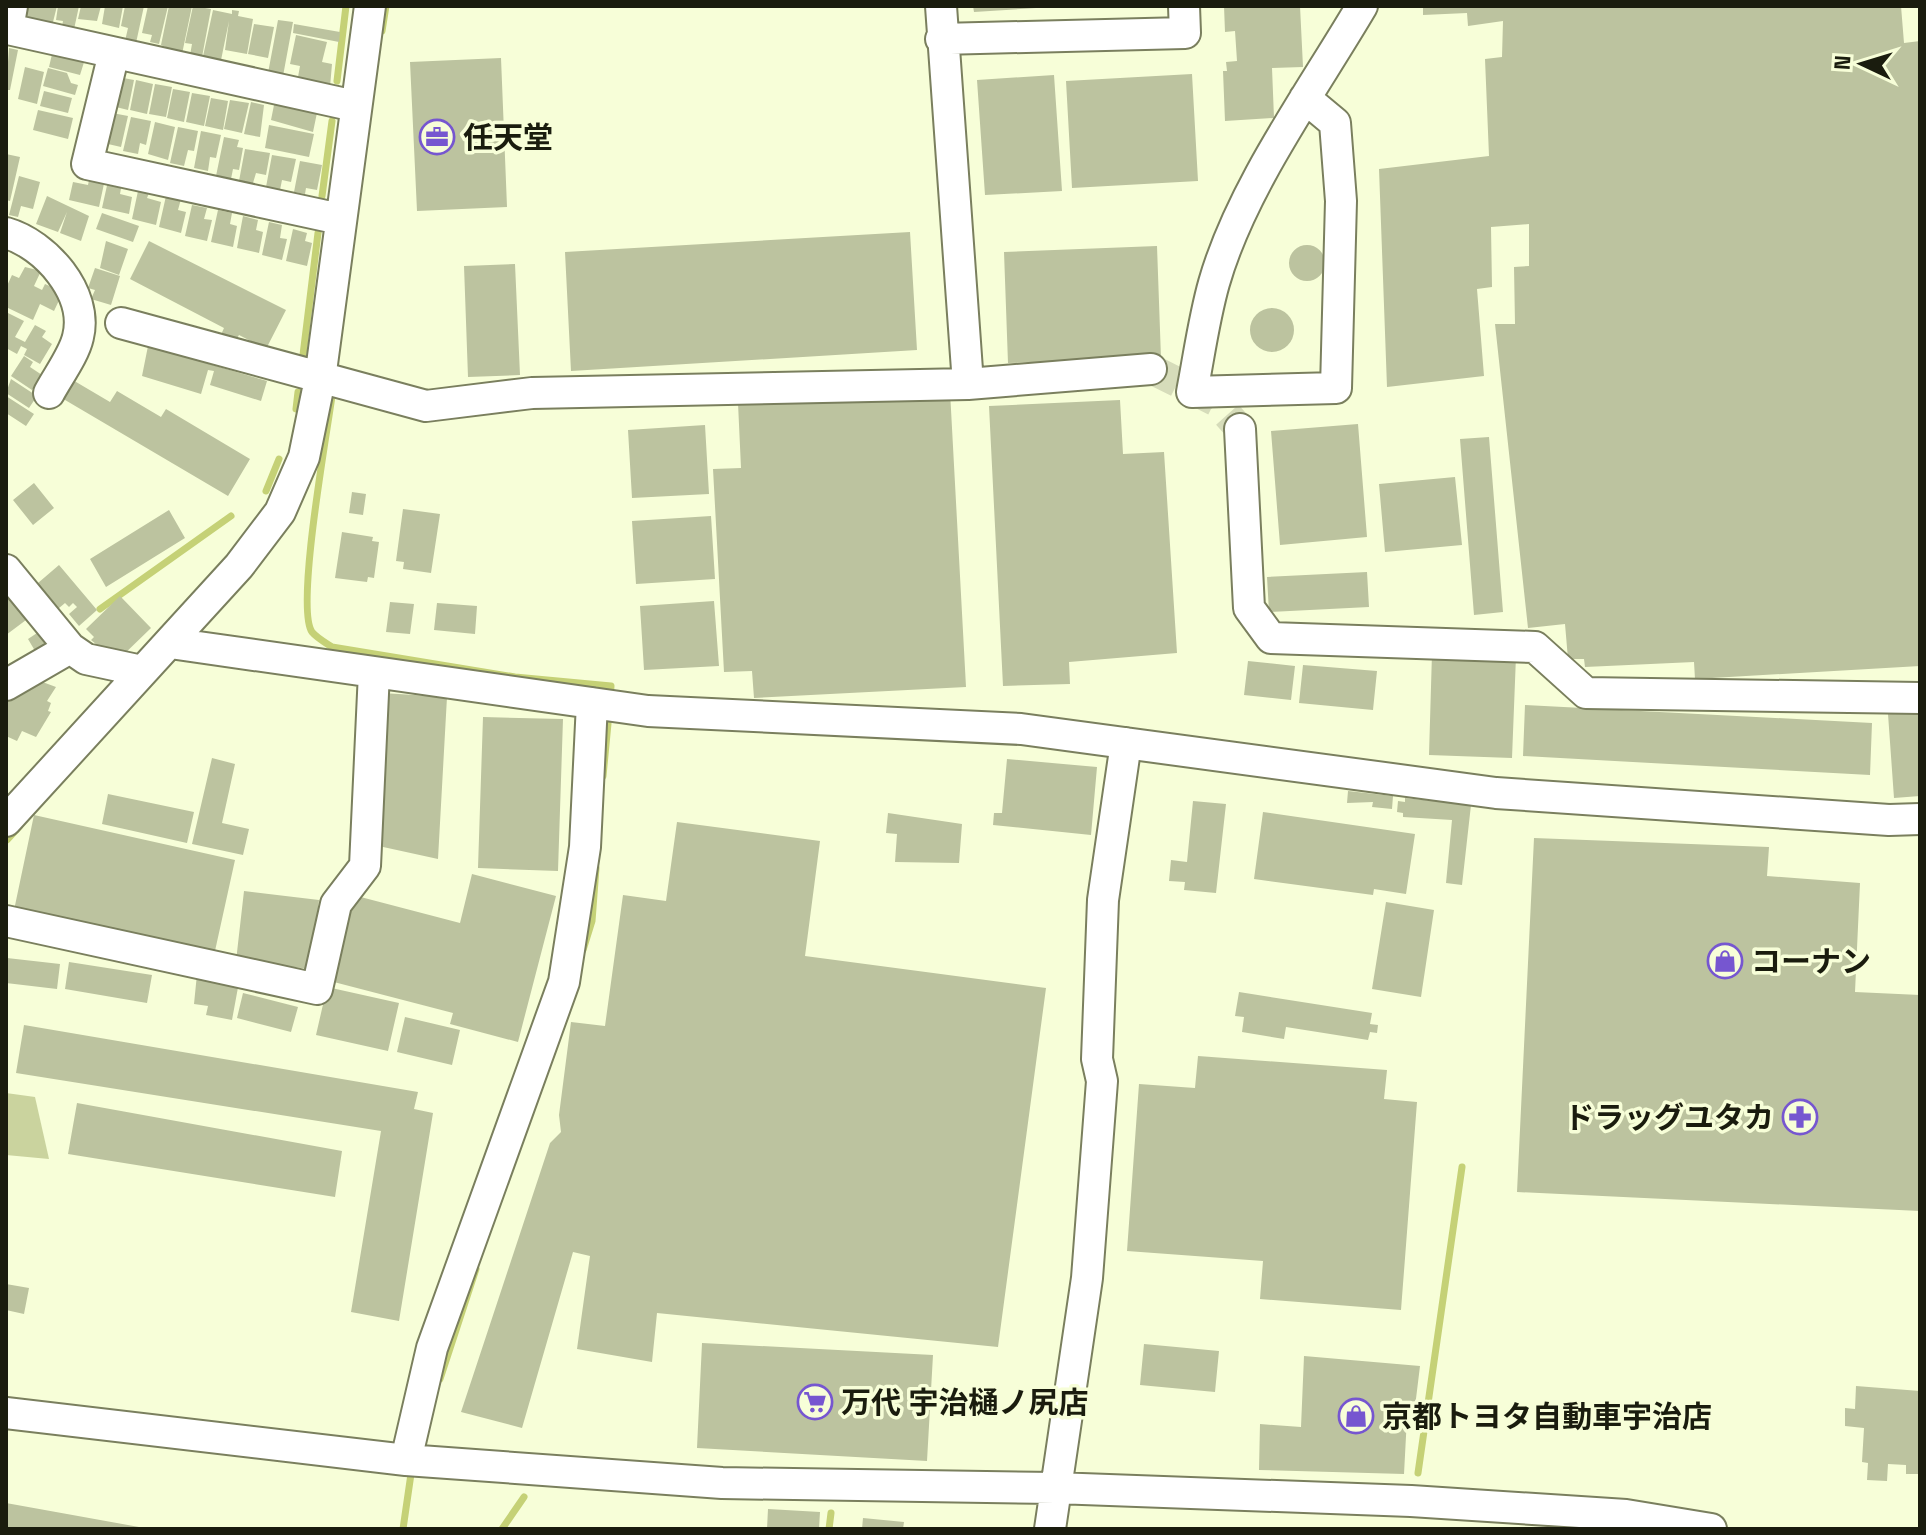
<svg xmlns="http://www.w3.org/2000/svg" width="1926" height="1535" font-family="'Space Grotesk','Noto Sans JP',sans-serif">
	<rect width="100%" height="100%" fill="#f7fed8"/>
	<path fill="#cad39e" d="M6 1093 35 1097 49 1159 6 1155Z"/>
	<g fill="none" stroke-linecap="round" stroke-linejoin="round">
		<path stroke="#c5d176" stroke-width="7" d="M382 31 386 6
			M337 81 346 6
			M322 196 332 121
			M303 355 318 233
			M333 389C328 428 295 608 312 632 317 638 326 643 332 647L515 677 611 686 610 700
			M296 409 298 392
			M266 491 279 459
			M100 609 231 516
			M603 776 609 713
			M7 840 19 827
			M583 950 592 921 596 868
			M440 1379 476 1269
			M1418 1473 1462 1167
			M403 1529 412 1467
			M502 1529 524 1497
			M829 1529 831 1513"/>
	</g>
	<path fill="#bcc39f" d="M26 6H57L52 26 23 20Z
		M58 6H79L73 34 61 32 63 21 56 20Z
		M81 6H101L97 21 78 19Z
		M105 6H123L119 28 102 24Z
		M125 6H144L136 43 125 41 128 28 121 26Z
		M148 6H168L159 44 150 42 152 35 142 33Z
		M169 6H192L182 54 161 45Z
		M193 6 211 9 202 57 190 55 192 44 185 43Z
		M973 6H1036V8L974 12Z
		M1224 6H1300L1303 67 1272 68 1274 118 1225 121 1223 71H1227L1226 62 1237 61 1235 31 1225 32Z
		M1423 6H1901L1904 43 1920 41V666L1695 679 1694 662 1585 667 1584 659H1568L1565 624 1528 628 1495 324H1515L1514 267 1529 266V224L1491 227 1492 287 1477 289 1484 376 1387 387 1379 169 1489 156 1485 59 1502 57 1503 21 1468 26 1467 13 1423 15Z
		M213 10 232 14V10L239 11 238 16 253 19 247 54 225 50 229 21 220 65 202 61Z
		M278 20 293 22 283 76 268 73Z
		M254 24 274 27 268 58 248 54Z
		M294 24 340 32 339 42 293 33Z
		M296 35 327 42 322 62 332 64 330 87 298 77 300 66 290 64Z
		M9 48 18 50 10 90H6Z
		M53 50 85 59 80 75 49 67Z
		M501 58 507 207 417 211 410 62Z
		M25 67 44 72 37 104 18 99Z
		M48 68 67 73 71 83 78 85 75 95 43 86Z
		M1192 74 1198 181 1072 188 1066 81Z
		M1054 75 1062 191 985 195 977 80Z
		M118 77 134 80 128 110 112 106Z
		M136 80 153 84 147 114 130 110Z
		M155 84 172 87 166 117 149 114Z
		M173 89 190 92 184 122 167 118Z
		M44 91 72 98 68 113 40 106Z
		M192 93 210 96 204 126 186 122Z
		M211 98 228 101 223 130 205 126Z
		M230 100 249 103 242 133 224 129Z
		M275 100 318 108 313 132 271 120Z
		M251 102 264 105 260 137 244 134Z
		M38 110 73 118 68 139 33 130Z
		M107 112 128 116 121 147 108 144 109 139 102 137Z
		M131 117 151 121 146 145 140 143 138 154 123 151Z
		M155 122 175 127 168 160 148 154Z
		M269 125 314 134 309 157 265 148Z
		M178 127 198 131 194 151 188 150 184 166 170 163Z
		M201 131 221 135 216 158 210 157 208 171 194 168Z
		M224 137 239 140 237 147 243 148 239 170 233 169 231 179 216 176Z
		M245 149 270 153 266 175 256 173 253 183 239 181Z
		M6 154 20 157 10 201 6 200Z
		M272 155 296 159 291 182 282 180 280 190 266 187Z
		M300 161 322 165 317 190 306 188 305 194 294 192Z
		M90 175 105 179 99 207 69 200 73 182 88 185Z
		M19 176 40 182 33 209 21 206 18 217 9 215Z
		M108 181 122 183 120 194 132 197 129 214 102 208Z
		M138 191 149 193 147 198 161 202 156 225 132 219Z
		M47 196 89 216 81 241 60 233 67 212 58 232 36 224Z
		M166 196 181 199 178 210 186 212 181 233 159 227Z
		M192 205 207 208 204 219 212 220 207 241 185 236Z
		M218 210 232 213 230 224 237 226 233 247 211 242Z
		M102 213 139 226 133 242 96 229Z
		M243 216 258 220 256 230 263 232 259 253 237 248Z
		M269 222 282 225 280 238 287 239 282 260 262 255Z
		M293 229 307 233 305 241 312 243 307 266 286 261Z
		M910 232 917 350 571 371 565 252Z
		M106 241 128 249 119 275 100 268Z
		M149 241 286 310 266 349 239 335 234 344 220 337 224 328 130 279Z
		M1289 263a18 18 0 1 1 36 0a18 18 0 1 1-36 0Z
		M1157 246 1161 358 1008 363 1004 252Z
		M515 264 520 375 468 377 464 266Z
		M25 267 41 271 34 286 42 290 45 284 63 292 54 311 40 304 33 320 6 307V288L12 275 19 278Z
		M95 268 120 276 111 305 91 299 95 290 88 288Z
		M1250 330a22 22 0 1 1 44 0a22 22 0 1 1-44 0Z
		M6 312 24 321 15 337 25 342 35 325 46 331 42 337 52 344 40 364 24 355 27 349 21 346 17 354 6 348Z
		M148 346 267 381 261 401 210 385 214 371 208 370 201 394 142 376Z
		M24 356 33 362 30 367 42 375 32 390 11 376Z
		M11 379 37 396 29 408 6 393Z
		M71 379 110 402 117 391 161 417 166 409 250 459 228 496 60 397Z
		M950 391 966 687 754 698 752 671 724 672 713 469 741 468 738 403Z
		M6 396 34 414 26 426 6 413Z
		M1120 400 1123 454 1164 452 1177 653 1069 662 1070 684 1003 686 989 406Z
		M1358 424 1367 537 1280 545 1271 431Z
		M705 425 709 494 632 498 628 430Z
		M1489 437 1503 612 1474 615 1460 439Z
		M1455 477 1462 545 1385 552 1379 484Z
		M34 483 54 508 33 525 13 500Z
		M352 492 366 494 363 515 349 513Z
		M403 509 440 514 431 573 403 569 404 562 396 561Z
		M169 510 185 538 106 587 90 559Z
		M711 516 715 579 636 584 632 521Z
		M342 532 373 537 372 541 379 542 374 578 368 577 367 582 335 578Z
		M59 565 97 610 79 626 69 614 77 607 73 603 69 607 65 603 52 614 31 589Z
		M1367 572 1369 607 1269 612 1267 577Z
		M6 582 34 614 6 635Z
		M120 596 151 628 117 661 91 640 94 637 86 629Z
		M714 601 719 666 644 670 640 606Z
		M390 602 414 604 410 634 386 632Z
		M437 603 477 606 475 634 434 630Z
		M46 627 57 644 38 656 28 639Z
		M1432 653 1516 656 1512 758 1429 755Z
		M1248 661 1295 666 1291 700 1244 695Z
		M1303 665 1377 671 1373 710 1299 703Z
		M29 677 56 687 47 701 51 703 48 711 51 712 36 737 22 731 17 741 6 736V702L12 689Z
		M382 693 447 697 438 859 374 845Z
		M1525 705 1872 723 1870 775 1523 756Z
		M1919 712 1920 796 1894 798 1888 714Z
		M483 717 563 719 558 871 478 868Z
		M212 758 235 764 222 823 249 829 243 855 192 844Z
		M1007 759 1097 767 1091 835 993 825 994 813H1002Z
		M1348 791 1393 796 1392 809 1372 807 1373 802 1347 803Z
		M108 794 194 812 187 843 102 824Z
		M1405 798 1471 805 1462 885 1446 883 1452 820 1403 817V813L1397 812 1398 801 1405 802Z
		M1193 801 1226 804 1216 893 1184 890 1185 882 1169 881 1171 860 1187 862Z
		M1263 812 1415 834 1406 894 1374 889 1373 895 1254 879Z
		M888 813 962 824 959 863 895 862 897 834 886 833Z
		M34 815 235 860 213 960 13 915Z
		M677 822 820 841 805 956 1046 988 998 1347 657 1313 652 1362 577 1349 590 1256 573 1252 522 1428 461 1412 550 1143 561 1132 559 1115 571 1022 605 1026 623 895 666 901Z
		M1534 838 1769 847 1767 876 1860 883 1855 992 1920 995V1211L1517 1192Z
		M472 874 556 896 518 1042 450 1024 453 1013 330 981 353 895 460 923Z
		M244 891 319 900 311 969 236 961Z
		M1386 902 1434 910 1421 997 1372 989Z
		M7 958 60 964 57 989 6 983Z
		M69 962 152 975 147 1003 65 989Z
		M197 974 239 982 232 1020 206 1015 208 1006 194 1004Z
		M327 987 399 1003 388 1051 316 1035Z
		M1239 992 1372 1013 1370 1024 1378 1025 1377 1033 1370 1032 1368 1040 1286 1027 1284 1039 1242 1032 1244 1017 1235 1016Z
		M243 993 298 1007 291 1032 237 1018Z
		M405 1017 460 1030 452 1065 397 1052Z
		M24 1025 418 1092 414 1109 433 1113 399 1321 351 1312 381 1131 16 1073Z
		M1198 1056 1387 1070 1384 1099 1417 1102 1401 1310 1260 1299 1263 1261 1127 1251 1139 1084 1195 1088Z
		M77 1103 342 1151 335 1197 68 1154Z
		M6 1284 29 1288 24 1314 6 1310Z
		M702 1343 933 1355 927 1461 697 1448Z
		M1144 1344 1219 1351 1215 1392 1140 1385Z
		M1304 1356 1420 1366 1414 1415 1407 1417 1404 1474 1259 1470 1260 1424 1301 1427Z
		M1856 1386 1920 1391V1474H1906V1465L1888 1464 1887 1481 1867 1480 1868 1463 1862 1462 1864 1428 1845 1426V1408L1855 1409Z
		M6 1503 139 1527V1529H6Z
		M768 1509 820 1512 819 1529H767Z
		M863 1518 904 1522 903 1529H862Z"/>
	<g fill="none" stroke-linecap="round" stroke-linejoin="round">
		<path stroke="#d6dcba" stroke-width="30" stroke-dasharray="30 15" stroke-linecap="butt" d="M1151 369 1215 401 1240 429"/>
		<g stroke="#7a7f5e" stroke-width="34">
			<path id="minor" d="M12 6 8 29 355 106
				M941 6 968 384
				M941 39 1185 33 1184 6
				M114 53 87 164 340 219
				M1305 98 1335 123 1341 201 1336 388 1192 392C1199 356 1204 318 1214 283 1241 188 1312 91 1362 6
				M6 233C45 244 89 293 78 337 74 355 58 376 49 393
				M121 323 426 406 532 393 968 384 1151 369
				M1240 429 1249 608 1271 638 1535 647 1586 693 1920 698
				M6 570 70 648
				M170 643 648 711 1021 729 1496 793 1889 820 1920 819
				M6 685 70 648 86 659 142 671
				M6 821 239 566 280 512 304 457 320 379 370 6
				M6 921 317 989 336 904 365 866 374 672
				M6 1413 406 1460 722 1483 1055 1488 1411 1501 1626 1515 1711 1529
				M406 1460 432 1348 564 982 585 847 592 703
				M1050 1529 1087 1278 1102 1081 1097 1059 1103 900 1126 743"/>
		</g>
		<use href="#minor" stroke="#fff" stroke-width="30"/>
	</g>
	<defs>
		<g id="office-ring" transform="scale(1.8)"><circle r="9.5" fill="#f7fed8" stroke="#7656d0" stroke-width="1.5"/><path d="M-6-3h4V-5.5h4V-3h4V5H-6ZM-1-4.5V-3h2v-1.5ZM-6 0V1H6V0Z" fill="#7656d0"/></g>
		<g id="shop-ring" transform="scale(1.8)"><circle r="9.5" fill="#f7fed8" stroke="#7656d0" stroke-width="1.5"/><path d="M-5-2.5h2.3a2.7 3.5 0 0 1 5.4 0H5L5.5 6h-11ZM-1.5-2.5h3a1.5 2.3 0 0 0-3 0Z" fill="#7656d0"/></g>
		<g id="pharmacy-ring" transform="scale(1.8)"><circle r="9.5" fill="#f7fed8" stroke="#7656d0" stroke-width="1.5"/><path d="M-2-6h4v4h4v4h-4v4h-4v-4h-4v-4h4Z" fill="#7656d0"/></g>
		<g id="supermarket-ring" transform="scale(1.8)"><circle r="9.5" fill="#f7fed8" stroke="#7656d0" stroke-width="1.5"/><path d="M-6-5.5h2.5l.6 2H6L4.5 2H-2.5L-4.4-4H-6ZM-1.5 3.2a1.3 1.3 0 1 0 .1 0ZM3 3.2a1.3 1.3 0 1 0 .1 0Z" fill="#7656d0"/></g>
	</defs>
	<g fill-rule="evenodd">
		<use href="#office-ring" x="437" y="137"/>
		<use href="#shop-ring" x="1725" y="961"/>
		<use href="#pharmacy-ring" x="1800" y="1117"/>
		<use href="#supermarket-ring" x="815" y="1402"/>
		<use href="#shop-ring" x="1356" y="1416"/>
	</g>
	<g text-anchor="middle" dominant-baseline="central" stroke-width="7" stroke-linejoin="round" paint-order="stroke">
		<g font-size="30" font-weight="bold" fill="#1a1c0e" stroke="#f7fed8" text-anchor="start">
			<text x="463" y="137">任天堂</text>
			<text x="1751" y="961">コーナン</text>
			<text x="1774" y="1117" text-anchor="end">ドラッグユタカ</text>
			<text x="841" y="1402">万代 宇治樋ノ尻店</text>
			<text x="1382" y="1416">京都トヨタ自動車宇治店</text>
		</g>
	</g>
	<rect width="1926" height="1535" fill="none" stroke="#1a1c0e" stroke-width="16"/>
	<g transform="translate(1862 64) rotate(274)" stroke="#f7fed8" stroke-width="6" paint-order="stroke">
	<path d="M0-6L14 30L0 20L-14 30Z" fill="#1a1c0e"/>
	<text y="-12" font-size="22" font-weight="bold" text-anchor="middle" fill="#1a1c0e">N</text>
	</g>
</svg>
